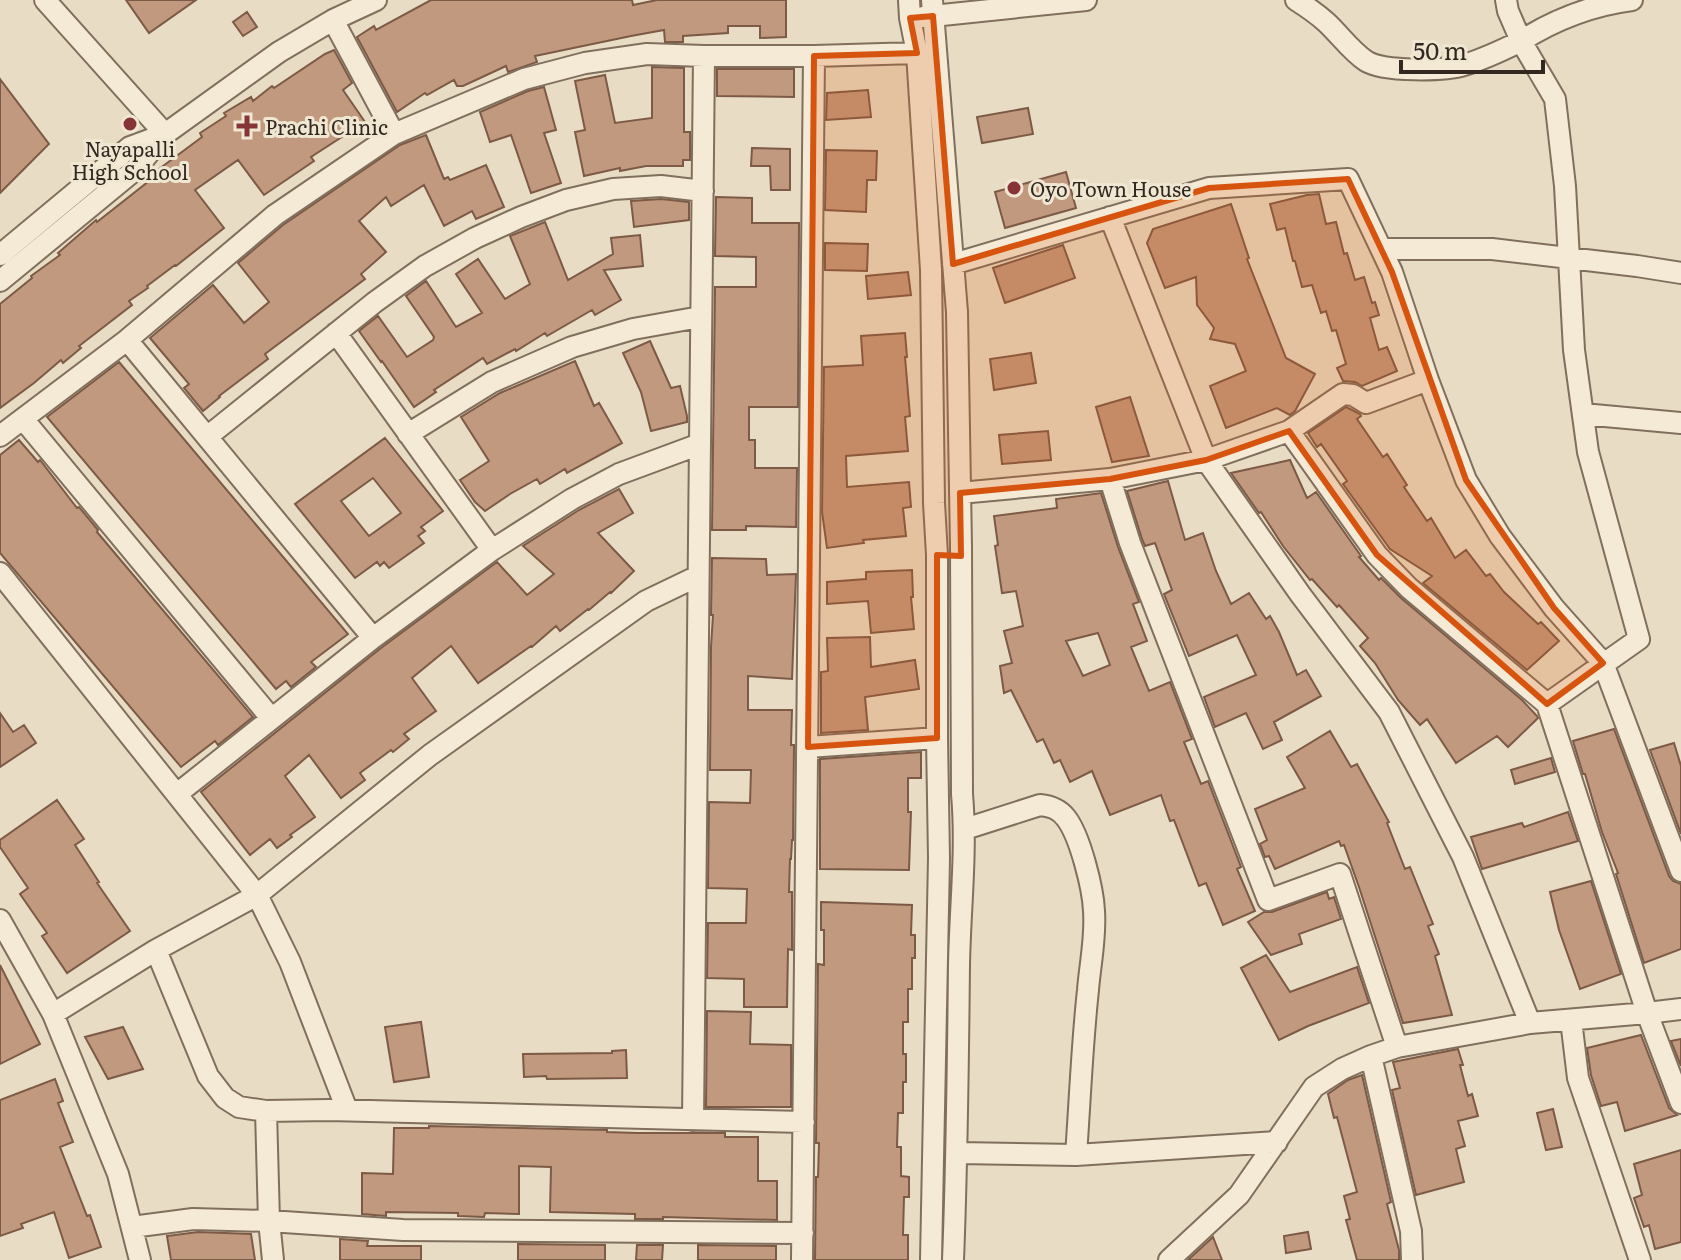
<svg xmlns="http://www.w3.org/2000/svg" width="1681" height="1260" font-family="Literata,serif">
	<rect width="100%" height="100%" fill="#e8ddc4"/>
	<path fill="#c1997e" stroke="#7c5a46" stroke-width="2" fill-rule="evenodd" d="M126 0H196L149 33Z
		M431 0H632L633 5 657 0H786V37L760 38V26H728V33L683 36V42H665L664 30 631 36 535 56 537 62 508 72 506 66 463 86H457L454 80 427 95 425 93 397 112 357 37 374 26 376 30Z
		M247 12 257 27 243 36 233 22Z
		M334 50 352 83 343 90 365 122 311 157 314 161 264 195 238 160 195 190 224 228 176 266 175 265 147 286 148 288 129 301 132 305 79 346 81 348 63 363 61 360 34 383 0 408V304L32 278 31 276 60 255 58 253 96 220 97 222 149 181 147 178 202 137 200 133 226 116 224 113 251 97 253 101 272 86 274 88 325 54Z
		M652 67 684 68V132H690V160H683V166H646L620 171V168L584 176 575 132 585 130 575 81 605 75 615 123 652 118Z
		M717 69H794V97L717 96Z
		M0 79 49 144 0 193Z
		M544 87 556 130 544 133 561 183 531 193 511 135 490 142 480 112 528 91Z
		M868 90 871 117 826 120 827 93Z
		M1028 108 1033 134 982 143 977 117Z
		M426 135 444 179 448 177 450 180 486 165 504 207 476 219 472 211 444 226 424 185 391 206 386 197 359 221 386 252 361 274 365 279 265 354 268 359 219 396 220 397 203 411 184 388 189 384 150 338 213 285 244 323 269 302 238 263 283 225 400 145Z
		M752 148 790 149V190H771L770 166H751Z
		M826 150 877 151 876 180H867L866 212 825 210Z
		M1066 172 1076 208 1005 228 995 192Z
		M1319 194 1326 224 1336 222 1344 254 1347 253 1355 280 1364 277 1372 303 1375 302 1379 315 1370 318 1379 350 1387 347 1397 371 1362 386 1355 382 1343 381 1337 368 1346 364 1336 330 1332 331 1326 311 1321 313 1312 285 1302 287 1295 261H1293L1285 228 1277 230 1270 204 1307 195Z
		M716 197 752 198V223H799L798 407H749V440H755V468H797L796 527 746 526V530H712L715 287H756V257L715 256Z
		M661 199 689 202V220L634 227 631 201Z
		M1231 204 1249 258 1247 259 1286 358 1315 374 1295 411 1290 415 1277 408 1226 428 1210 386 1246 371 1235 344 1210 339 1214 328 1197 305 1196 277 1165 288 1147 243 1153 229Z
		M545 222 568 280 613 254 611 238 640 235 643 266 604 270 621 300 595 315 592 310 547 336 545 333 516 351 515 349 487 364 483 358 434 390 436 392 414 407 382 361 381 362 359 331 378 316 407 357 433 340 434 337 406 296 426 281 456 327 482 313 456 274 478 259 505 299 530 284 510 236Z
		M825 243 868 244 867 271 825 270Z
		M1063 245 1075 278 1005 303 993 268Z
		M908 272 911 295 868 299 866 276Z
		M905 333 907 357H905L910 416 905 417 908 451 846 456 847 487 909 482 911 507 903 508 906 536 863 540 864 543 827 548 822 512 824 367 863 365 861 336Z
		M650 341 671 388 680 386 687 416V422L651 431 641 392 623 353Z
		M1031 353 1036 383 994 390 990 359Z
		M575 361 594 406 599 403 622 443 567 473 565 469 540 484 537 479 510 494 485 511 475 502 460 480 489 461 461 417 500 393Z
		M119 362 348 634 311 662 316 667 291 687 286 681 276 689 47 417Z
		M1130 397 1149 456 1112 462 1096 407Z
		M1346 407 1360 414 1361 416 1357 419 1383 457 1387 454 1407 485 1404 487 1427 521 1431 518 1455 558 1466 550 1486 576 1490 574 1504 592 1538 624 1541 622 1559 641 1527 670 1423 583 1432 576 1390 549 1343 484 1347 481 1321 444 1317 447 1308 433Z
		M1048 431 1051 460 1002 464 999 435Z
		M385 438 443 511 421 527 425 531 418 536 424 543 389 568 384 562 380 566 377 562 355 578 295 504ZM373 478 401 513 369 536 341 501Z
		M19 440 38 462 40 460 77 508 79 507 98 530 97 532 253 717 218 745 215 741 181 767 0 553V455Z
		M1290 460 1307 498 1316 492 1361 556 1359 557 1379 580 1381 578 1401 598 1522 700 1537 716 1538 718 1508 747 1497 736 1456 763 1427 719 1420 725 1398 700 1375 663 1360 646 1368 638 1339 605 1337 607 1312 579 1310 580 1283 546 1261 512 1259 513 1231 473Z
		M1168 481 1185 540 1203 533 1216 571 1231 604 1249 593 1266 619 1270 616 1279 632 1297 675 1306 670 1321 696 1274 722 1282 740 1263 749 1246 713 1215 727 1204 697 1256 675 1237 635 1189 656 1164 594 1172 590 1155 543 1145 546 1142 539 1127 491Z
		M619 489 633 513 598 533 634 571 611 593 610 592 589 610 588 609 560 631 556 626 532 647 531 646 478 683 451 646 412 678 436 711 404 734 409 739 393 752 391 750 360 773 365 780 341 798 309 755 285 776 315 817 290 835 292 837 277 848 270 839 250 855 201 792 381 648 497 562 527 595 554 574 523 546 579 510Z
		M1101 493 1118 547 1139 602 1133 604 1147 641 1131 647 1149 691 1170 682 1192 739 1184 742 1201 784 1208 781 1241 867 1237 869 1255 911 1223 925 1206 883 1199 886 1174 820 1170 821 1161 795 1110 815 1092 771 1070 782 1060 760 1054 763 1043 739 1037 742 1011 690 1004 693 1000 666 1012 663 1004 631 1023 626 1016 591 1002 593 995 546 998 545 994 516 1057 508 1056 499ZM1098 633 1110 665 1083 676 1066 641Z
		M712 558 766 559 767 575 796 574 792 679 748 676V710H792L791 745H794L793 840H792L791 859H790L789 892H792V950L788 949 787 1007H744V979L707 978 708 923H746L747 889 708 888 709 802 750 803 751 770H710L711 647 713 615H711Z
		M912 570 913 597H911L914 629 871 633 868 601 827 604V582L866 579V572Z
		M870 637 871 667 915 660 919 689 865 697 868 730 821 733V672L828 671 827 638Z
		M0 713 13 732 24 725 36 743 0 767Z
		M1614 729 1669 876 1673 881 1681 884V949L1644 963 1616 874 1618 873 1602 832 1585 774H1583L1573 741Z
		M1330 731 1351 767 1357 764 1389 822 1387 823 1405 869 1410 867 1433 924 1428 926 1439 954 1435 956 1452 1015 1403 1023 1359 887 1344 845 1341 846 1339 841 1275 869 1269 856 1265 857 1260 844 1267 840 1255 809 1305 788 1287 757Z
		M1674 743 1681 766V834L1650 750Z
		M921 752V778H908V812H911L909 870 820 869V759Z
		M1551 758 1555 772 1515 784 1511 770Z
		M57 800 84 839 75 845 99 882 97 883 130 931 67 973 42 936 47 933 20 894 28 888 0 847V840Z
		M1568 812 1578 841 1482 869 1471 837 1522 823 1524 827Z
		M1591 881 1621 974 1580 989 1559 930 1550 892Z
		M1327 892 1329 899 1334 897 1341 919 1299 934 1302 944 1271 955 1248 922 1264 912H1272Z
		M821 902 912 905 911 935H915V958H912V989H908V1022H903V1054H906V1082H903V1113H898L897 1147H901V1176L909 1177V1197H904L903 1235H908V1260H815L816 1177H818L819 1143H816L818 964 824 965V930H821Z
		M1266 955 1290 992 1357 967 1369 1003 1308 1026 1279 1040 1241 968Z
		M0 965 40 1044 0 1064Z
		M707 1011 751 1012 750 1044 791 1045V1107H706Z
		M421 1022 429 1077 394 1082 385 1027Z
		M123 1027 143 1069 108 1079 85 1037Z
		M1641 1035 1669 1108 1677 1115 1625 1131 1617 1102 1601 1106 1591 1075 1587 1048Z
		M1681 1039V1066L1671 1041Z
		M1458 1049 1463 1065H1460L1468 1096 1472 1094 1478 1116 1458 1121 1465 1146 1456 1149 1464 1182 1416 1195 1392 1090 1400 1088 1393 1062Z
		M626 1050 627 1078 547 1079 546 1076 524 1077 523 1054 612 1053V1051Z
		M1362 1075 1391 1202 1387 1204 1399 1250V1260H1357L1346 1220 1350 1219 1344 1196 1357 1192 1337 1117 1334 1118 1328 1094 1348 1080Z
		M55 1079 63 1101 58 1103 73 1142 60 1147 87 1216 90 1215 101 1247 69 1258 54 1212 21 1224 23 1228 0 1236V1100Z
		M1553 1109 1562 1147 1546 1150 1537 1113Z
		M429 1126 607 1130V1132L637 1133H725V1137H758V1181H777V1220L663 1217V1219H635V1214L550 1212 551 1167 519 1166V1214L485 1213 484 1217 458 1216V1213L386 1212V1216L362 1214V1173L393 1174 394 1128H429Z
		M1681 1150V1242L1655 1249 1649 1225 1644 1227 1634 1198 1642 1195 1634 1164Z
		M198 1232 251 1234 255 1260H171L167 1236Z
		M1308 1232 1311 1249 1286 1253 1284 1236Z
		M1213 1237 1222 1260H1188Z
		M340 1239 368 1241 367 1246H421V1260H340Z
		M518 1244 605 1245V1260H518Z
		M637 1245H663L662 1260H636Z
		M698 1245 776 1246V1260H698Z"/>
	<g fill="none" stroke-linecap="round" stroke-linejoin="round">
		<g stroke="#806f5d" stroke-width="24">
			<path id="minor" d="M45 0 165 134
				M909 0 910 18 917 53 931 270 934 503 937 555V738L939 858 931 1260
				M932 0 957 312 961 547 962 794C967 851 960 908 959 965 958 1064 957 1162 953 1260
				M1296 0C1307 7 1317 14 1326 22 1340 35 1351 51 1366 61 1383 72 1445 71 1464 65 1484 59 1503 50 1521 41L1555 99 1565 186 1574 350 1588 452 1639 639 1547 704
				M1506 0 1508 11 1521 41C1554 20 1593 5 1632 0
				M923 17 1086 0
				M333 20 394 134
				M1382 249H1492L1637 266 1681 273
				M0 255 130 147 165 134 279 52 333 20 376 0
				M953 264 1209 188 1348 179 1392 272 1428 380 1366 403 1353 395 1343 394 1289 431 1206 460 1110 217
				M0 281 136 169 162 137
				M336 333 492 550 572 499 619 474 700 444
				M127 340 373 638
				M1428 380 1466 480 1500 536 1554 608 1603 663 1681 871
				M1583 414 1681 423
				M23 419 271 718
				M1289 431 1377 555 1409 588 1547 704 1647 1013 1681 1009
				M408 434 492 382 572 347 633 329 700 317
				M0 436 127 340 275 215 394 134 524 79 585 63 647 54 704 56H814L917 53
				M207 437 375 302 425 266 475 238 521 217 566 200 613 189 661 186 703 191
				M1110 479 1206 460 1300 594 1389 712 1463 857 1530 1023 1647 1013 1681 1103
				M960 493 1110 479 1130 543 1268 900 1340 874 1397 1047 1371 1056 1342 1069 1314 1087 1239 1195 1169 1260
				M0 573 257 895 156 950 53 1014
				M808 747 937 738
				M177 794 373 638 492 550
				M965 829 1040 805C1051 806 1059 809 1066 818 1080 836 1093 888 1094 911 1096 938 1090 964 1088 990 1082 1045 1080 1100 1076 1155
				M0 920 53 1014 118 1174 140 1260
				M156 950 208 1076 225 1098 239 1107 266 1111 329 1110 804 1122
				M1571 1020 1578 1078 1640 1260
				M1397 1047 1530 1023
				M1371 1056 1411 1231 1412 1260
				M347 1110 290 962 257 895 430 755 646 601 698 576
				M266 1111 269 1221 273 1260
				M693 1120 704 56
				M958 1153 1076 1155 1277 1142
				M132 1227 193 1219 269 1221 403 1230 803 1233
				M802 1260 814 56"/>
		</g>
		<use href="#minor" stroke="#f4ead6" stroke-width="20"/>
	</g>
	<path fill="#d6540e" fill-opacity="0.2" stroke="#d6540e" stroke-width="6" stroke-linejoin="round" d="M933 16 953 264 1209 188 1348 179 1392 272 1466 480 1554 608 1603 663 1547 704 1377 555 1289 431 1206 460 1110 479 960 493 961 556 937 555V738L808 747 814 56 917 53 910 18Z"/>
	<g fill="#873436" stroke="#f0e7d2" stroke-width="3">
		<circle cx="130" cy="124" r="8"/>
		<path d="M243 114h8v8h8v8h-8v8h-8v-8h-8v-8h8z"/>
		<circle cx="1014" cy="188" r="8"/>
	</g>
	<g text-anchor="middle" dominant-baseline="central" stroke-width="6" stroke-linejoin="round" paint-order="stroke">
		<g font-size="20" fill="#32281f" stroke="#f0e7d2" text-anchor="start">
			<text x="265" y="126">Prachi Clinic</text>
			<text x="130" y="148" text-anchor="middle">Nayapalli<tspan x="130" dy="23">High School</tspan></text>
			<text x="1030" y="188">Oyo Town House</text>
		</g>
	</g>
	<path d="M1401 60v12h142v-12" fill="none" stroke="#32281f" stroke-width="4"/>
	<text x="1413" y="60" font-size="24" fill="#32281f" stroke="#f0e7d2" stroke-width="6" paint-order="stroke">50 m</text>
</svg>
